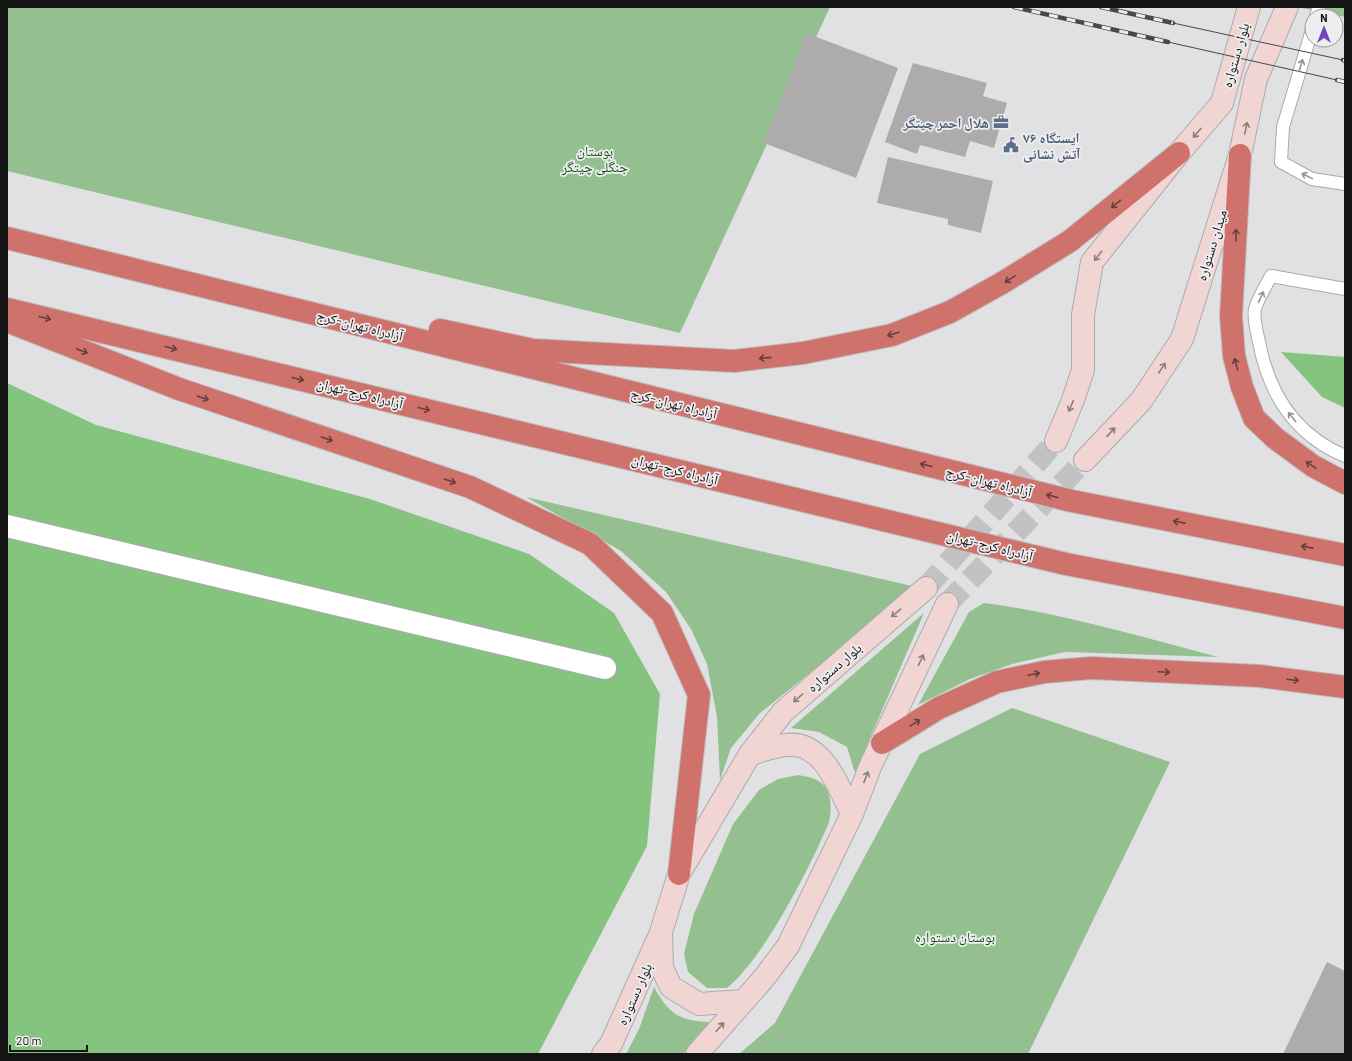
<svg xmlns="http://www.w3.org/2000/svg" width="1352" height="1061" font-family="Barlow,'Noto Naskh Arabic',sans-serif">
	<rect width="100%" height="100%" fill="#e1e1e4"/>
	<path fill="#94c090" d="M7 7H830L680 333 7 171Z
		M1297 7H1345V17Z
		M526 497 912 586 832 655 760 713 731 748 720 780 717 717 707 664 691 629 666 592 621 551Z
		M984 603C1063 613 1141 637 1218 657L1065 652 1012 664 970 679 918 705 969 612Z
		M924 613 855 773 847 747 819 732 791 728Z
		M1012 708 1170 762 1028 1054H739L775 1023 920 754Z
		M798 775C810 777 823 779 828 792 831 798 831 811 830 817 829 826 822 837 819 845 799 887 762 959 727 988H707L688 972 684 954 694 914 733 824 759 790 778 779Z
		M654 987C669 1014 679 1021 710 1022L683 1054H626L639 1029Z"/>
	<path fill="#85c47f" d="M1281 352 1345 357V408L1322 397Z
		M7 383 96 425 370 499 529 554 614 613 660 694 647 846 538 1054H7Z"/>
	<path fill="#aeabad" d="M806 33 898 68 856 178 764 143Z
		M913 63 987 83 983 96 1007 103 994 148 970 141 965 157 920 145 917 154 885 142Z
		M888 157 993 181 981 233 948 225V219L877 203Z
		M1327 962 1345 971V1054H1283Z"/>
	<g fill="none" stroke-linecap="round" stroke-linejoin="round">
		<path stroke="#c2c2c5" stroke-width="22" stroke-dasharray="22 11" stroke-linecap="butt" d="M926 588 1056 441
			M947 604 1085 460"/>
		<g stroke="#ababad" stroke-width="14">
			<path id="service" d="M1316 16 1319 7
				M1312 30 1283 127 1281 162 1312 179 1345 184
				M1345 289 1271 276C1266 286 1258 298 1255 309 1253 318 1257 333 1259 342 1269 395 1295 435 1345 456"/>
		</g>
		<g stroke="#ababad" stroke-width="24">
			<path id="minor" d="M7 526 605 668"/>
		</g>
		<g stroke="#ababad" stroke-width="24">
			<path id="secondary" d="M1056 441 1073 400 1083 370V315L1092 262 1179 153 1222 103 1249 7
				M1085 460 1141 401 1182 339 1240 155 1256 79 1287 7
				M750 754 783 712 926 588
				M852 814 870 767 947 604
				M603 1054 611 1044 659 937
				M697 1054 764 978 788 946 852 814C839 788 823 740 786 745 774 746 762 751 750 754L679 874 661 932 662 968 671 987 699 1004 743 1001"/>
		</g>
		<g stroke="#bdbdbd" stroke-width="24">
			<path id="motorway" d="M1240 155 1231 316 1234 356 1242 387 1254 418 1275 438 1313 466 1345 483
				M7 238 1072 501 1345 555
				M7 309 1066 564 1345 618
				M7 321 179 389 470 487 590 544 662 613 699 695 679 874
				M440 330 533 350 734 361 803 353 892 335 950 312 1002 283 1070 241 1179 153
				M882 743 939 708 997 682 1044 672 1091 668 1260 676 1345 687"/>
		</g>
		<use href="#service" stroke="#fff" stroke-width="12"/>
		<use href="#minor" stroke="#fff" stroke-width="22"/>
		<use href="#secondary" stroke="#f1d5d3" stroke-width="22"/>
		<use href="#motorway" stroke="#cf726c" stroke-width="22"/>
		<path stroke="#484849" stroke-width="1" d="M1173 23 1343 60
			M1168 42 1337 80"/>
		<g stroke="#484849" stroke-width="4.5">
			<path id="rail" d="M1014 7 1168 42
				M1101 7 1173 23
				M1343 60 1345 61
				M1337 80 1345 82"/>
		</g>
		<use href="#rail" stroke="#eeeef1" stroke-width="3" stroke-dasharray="9" stroke-linecap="butt"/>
	</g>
	<defs><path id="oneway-shaft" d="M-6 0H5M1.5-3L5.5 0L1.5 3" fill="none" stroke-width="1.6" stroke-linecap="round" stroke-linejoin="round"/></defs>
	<g stroke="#959596">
		<use href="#oneway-shaft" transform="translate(1301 65) rotate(-73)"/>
		<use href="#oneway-shaft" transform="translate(1307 176) rotate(-154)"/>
		<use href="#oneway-shaft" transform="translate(1261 297) rotate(-65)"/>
		<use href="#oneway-shaft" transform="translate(1292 417) rotate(-129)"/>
	</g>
	<g stroke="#8e7e7e">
		<use href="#oneway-shaft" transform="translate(1246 128) rotate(-78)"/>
		<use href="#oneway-shaft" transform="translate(1197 133) rotate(131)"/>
		<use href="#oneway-shaft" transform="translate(1098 256) rotate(128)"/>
		<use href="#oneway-shaft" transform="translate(1162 368) rotate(-56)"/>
		<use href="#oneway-shaft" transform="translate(1071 406) rotate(113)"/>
		<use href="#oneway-shaft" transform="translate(1111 432) rotate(-47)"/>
		<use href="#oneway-shaft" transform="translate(896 613) rotate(140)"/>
		<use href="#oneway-shaft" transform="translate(921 660) rotate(-65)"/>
		<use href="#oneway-shaft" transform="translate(798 698) rotate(139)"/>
		<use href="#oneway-shaft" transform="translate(866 777) rotate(-69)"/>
		<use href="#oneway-shaft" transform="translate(720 1027) rotate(-49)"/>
	</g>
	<g stroke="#683e3c">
		<use href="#oneway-shaft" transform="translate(1116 204) rotate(141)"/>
		<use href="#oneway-shaft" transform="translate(1236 235) rotate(-87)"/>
		<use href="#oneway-shaft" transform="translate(1010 279) rotate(148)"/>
		<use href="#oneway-shaft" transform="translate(45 318) rotate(14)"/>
		<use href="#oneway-shaft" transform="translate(893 334) rotate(162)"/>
		<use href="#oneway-shaft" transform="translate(171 348) rotate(14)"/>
		<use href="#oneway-shaft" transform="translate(82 351) rotate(22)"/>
		<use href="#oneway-shaft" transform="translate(765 358) rotate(174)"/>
		<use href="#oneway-shaft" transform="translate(1236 364) rotate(-105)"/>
		<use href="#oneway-shaft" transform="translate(298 379) rotate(14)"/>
		<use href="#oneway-shaft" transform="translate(203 398) rotate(19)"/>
		<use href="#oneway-shaft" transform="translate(424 409) rotate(14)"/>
		<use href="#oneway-shaft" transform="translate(327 439) rotate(19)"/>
		<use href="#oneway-shaft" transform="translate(926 465) rotate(-166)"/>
		<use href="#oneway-shaft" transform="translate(1311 465) rotate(-146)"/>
		<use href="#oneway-shaft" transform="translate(450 481) rotate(19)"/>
		<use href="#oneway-shaft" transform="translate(1052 496) rotate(-166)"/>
		<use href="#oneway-shaft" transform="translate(1179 522) rotate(-169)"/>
		<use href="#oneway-shaft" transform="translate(1307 547) rotate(-169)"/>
		<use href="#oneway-shaft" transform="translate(1164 672) rotate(3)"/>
		<use href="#oneway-shaft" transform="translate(1034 674) rotate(-12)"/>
		<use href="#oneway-shaft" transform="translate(1293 680) rotate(7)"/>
		<use href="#oneway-shaft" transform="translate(915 723) rotate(-32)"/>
	</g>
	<defs>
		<g id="office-bare" transform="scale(1.2)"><path d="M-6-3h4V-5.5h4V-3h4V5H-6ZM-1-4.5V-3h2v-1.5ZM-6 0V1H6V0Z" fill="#5c6f8a" stroke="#eeeef1" stroke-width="2.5" paint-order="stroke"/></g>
		<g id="civic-bare" transform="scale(1.2)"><path d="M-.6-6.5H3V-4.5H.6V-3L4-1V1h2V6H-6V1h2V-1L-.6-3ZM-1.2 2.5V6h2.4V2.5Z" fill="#5c6f8a" stroke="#eeeef1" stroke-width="2.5" paint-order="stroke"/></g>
	</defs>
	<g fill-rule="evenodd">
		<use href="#office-bare" x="1001" y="122"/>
		<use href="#civic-bare" x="1011" y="145"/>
	</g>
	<g text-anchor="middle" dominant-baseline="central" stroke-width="3.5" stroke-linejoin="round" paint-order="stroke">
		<g font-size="14" fill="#141415" stroke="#eeeef1">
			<text transform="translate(1235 55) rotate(-74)">بلوار دستواره</text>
			<text transform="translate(1211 245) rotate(-73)">میدان دستواره</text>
			<text transform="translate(360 325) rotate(14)">آزادراه تهران-کرج</text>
			<text transform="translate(360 393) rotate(14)">آزادراه کرج-تهران</text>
			<text transform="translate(674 403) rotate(14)">آزادراه تهران-کرج</text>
			<text transform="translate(675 469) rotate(14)">آزادراه کرج-تهران</text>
			<text transform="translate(989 481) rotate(14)">آزادراه تهران-کرج</text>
			<text transform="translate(990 545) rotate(14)">آزادراه کرج-تهران</text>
			<text transform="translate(834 667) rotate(-41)">بلوار دستواره</text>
			<text transform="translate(634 994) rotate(-66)">بلوار دستواره</text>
		</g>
		<g font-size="14" font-weight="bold" fill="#4e5e75" stroke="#eeeef1" text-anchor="end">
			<text x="989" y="122">هلال احمر چیتگر</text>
			<text x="1023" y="137" text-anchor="start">ایستگاه ۷۶<tspan x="1023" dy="16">آتش نشانی</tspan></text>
		</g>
		<g font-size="14" fill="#11510d" stroke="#eeeef1">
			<text x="595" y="150">بوستان<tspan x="595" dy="16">جنگلی چیتگر</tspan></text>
			<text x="955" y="936">بوستان دستواره</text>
		</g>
	</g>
	<rect width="1352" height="1061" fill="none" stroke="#141415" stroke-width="16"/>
	<g transform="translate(1324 28)"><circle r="19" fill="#eeeef1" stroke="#979799"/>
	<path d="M0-3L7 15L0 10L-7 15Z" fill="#7443bb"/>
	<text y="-6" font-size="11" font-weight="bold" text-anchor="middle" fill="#141415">N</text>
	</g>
	<path d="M10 1045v6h77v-6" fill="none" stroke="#141415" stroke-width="2"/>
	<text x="16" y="1045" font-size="12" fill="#141415" stroke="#eeeef1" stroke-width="3" paint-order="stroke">20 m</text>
</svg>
